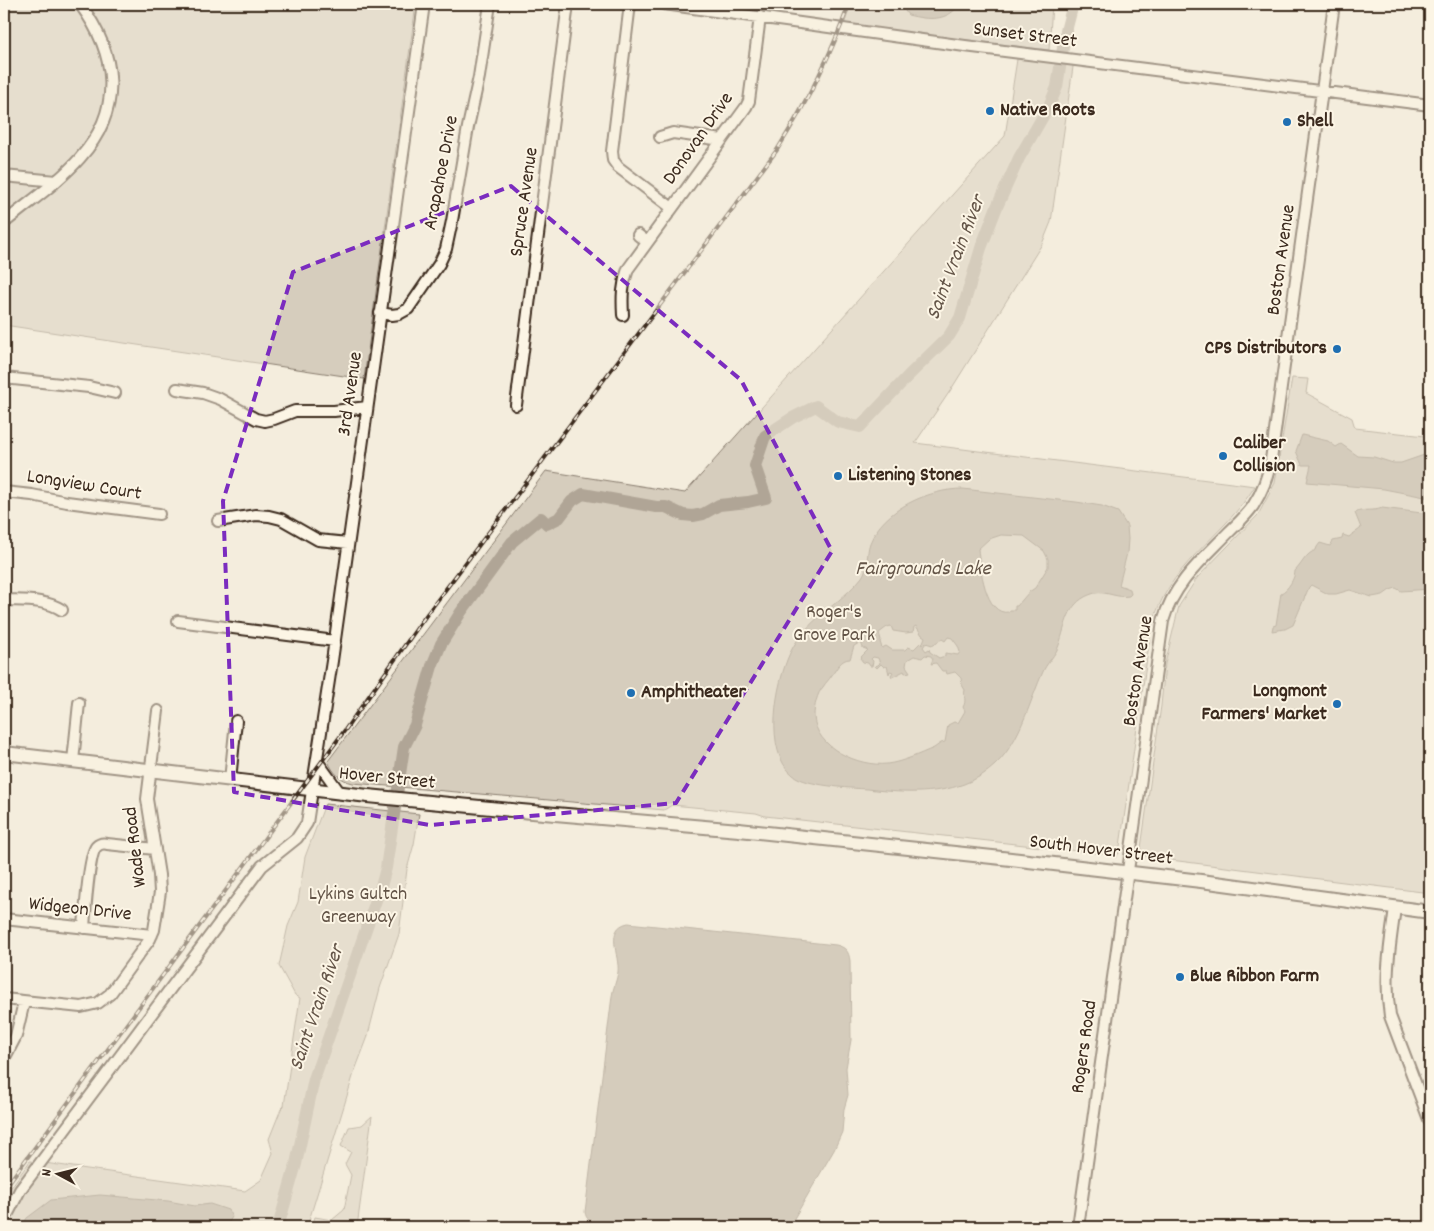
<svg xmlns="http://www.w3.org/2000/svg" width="1434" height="1231" font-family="Dekko,sans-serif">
	<rect width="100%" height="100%" fill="#f4eddd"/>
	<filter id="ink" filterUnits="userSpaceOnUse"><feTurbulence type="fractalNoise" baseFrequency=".02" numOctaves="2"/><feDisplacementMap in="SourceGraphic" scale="10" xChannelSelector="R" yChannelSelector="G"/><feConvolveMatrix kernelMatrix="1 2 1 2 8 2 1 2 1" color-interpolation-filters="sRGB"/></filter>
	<g filter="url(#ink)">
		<path fill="#d6cdbd" stroke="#887c6e" d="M4 4H416L364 379 4 325Z
			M851 4H1052L1049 50 844 25Z
			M1018 53 1074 60 1051 222 1042 244 950 391 915 443 1255 486C1222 540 1166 564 1151 630L1119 853 1115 858V855L1078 851 765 816 756 813 672 805 664 810 353 783C340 780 333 773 328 761L546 471 685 493 1005 136Z
			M1292 378 1308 379 1306 393 1352 418 1355 428 1425 436 1430 386V893L1147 857 1143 853 1141 848 1161 706 1165 664 1179 606 1197 578 1258 515 1275 483Z
			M325 804 419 814 414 844 407 869 399 934 380 988 367 1039 354 1073 307 1227H4V1197L30 1161 245 1191 261 1180 273 1153 269 1139 281 1109 284 1106 300 998 295 995 279 966 288 926 298 902 305 857Z
			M372 1116 357 1227H312L315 1217 332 1220 344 1210 351 1175 345 1164 351 1152 341 1146 349 1127 362 1125Z"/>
		<path fill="#b0a596" stroke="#817466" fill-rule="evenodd" d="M905 4H960C947 22 928 20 908 15L905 11Z
			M1302 435 1328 441 1336 447 1341 444 1358 456 1374 457 1393 463H1401L1430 453V498L1384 489 1307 482 1311 465H1302L1296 451Z
			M963 489 1076 502 1102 506 1118 512 1127 526 1128 539 1127 553 1119 585 1130 589 1131 594 1129 596C1115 599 1103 588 1089 595 1067 604 1066 625 1059 645 1056 655 1046 663 1042 674 1023 718 1015 765 964 784 934 795 899 793 867 789 849 788 806 786 793 775 763 752 776 683 790 653 806 619 840 605 862 577 869 567 866 554 870 543 883 509 929 489 963 489ZM1001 535 1024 536 1044 551 1048 559V567L1035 588 1029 592 1017 606H1015V610H1010L1009 612C985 617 980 565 978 549L989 539ZM891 626 893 631 906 633 913 632 914 627 916 626 922 635 925 637 922 645 920 643 914 649 908 647 905 650H892L886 646 882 648 880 642 881 640 879 633 887 627ZM948 637 952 638 958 646 960 652 958 655 945 653V656L939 658 930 652 929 649 926 651 923 647 926 643 932 645 942 639 945 641ZM861 642 863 648 868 650 860 658 863 662 868 663 870 666H872L873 661 871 659 873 657 878 658 880 663 878 665 875 666 877 668 881 664 884 667 887 666 889 674 890 671 893 672 891 675 892 677 904 671 905 673 910 672 906 666 907 660 914 656 922 658 925 655 931 656 933 659 931 664 936 663 942 671H946L947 674 955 672 961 678 962 685 965 690C963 696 967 701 963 707L965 711 958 723 954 722 948 725 945 742 941 743 934 748C919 754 903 762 887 764 859 767 815 748 814 716 814 707 817 693 823 687 826 682 829 680 832 675 837 668 841 659 850 659L854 646Z
			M1382 508 1430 514V589L1401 591 1396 588 1390 590 1383 595 1372 597 1350 590 1336 594H1328L1311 585 1309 587 1293 625 1285 629 1272 631 1273 626 1276 625 1281 593C1288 590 1295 578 1295 571 1303 563 1305 554 1316 550L1317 547 1320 543 1330 546 1333 541 1342 539 1343 535 1349 537C1353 533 1357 532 1361 528L1355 513C1364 508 1373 512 1382 508Z
			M628 923 836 945C845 947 849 951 850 961L851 1040 846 1068 848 1095 844 1109 842 1132 834 1150 789 1227H618C606 1225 587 1227 585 1212L612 996C613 988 617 980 618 972 620 956 604 928 628 923Z
			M100 1195 168 1201 195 1206 210 1204 228 1210 232 1217 226 1227H21L27 1218 51 1200Z"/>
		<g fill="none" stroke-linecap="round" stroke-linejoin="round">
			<path stroke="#b0a596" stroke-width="12" d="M278 1227 296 1164 314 1079 382 883 386 868 404 747 415 725 432 666 441 644 461 612 512 542 541 518 547 524 559 518 572 501 583 494 656 507H666L683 515 693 516 703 514 719 505 748 502 766 498 755 466 765 436 792 418 816 406 838 422 860 427 909 375 949 336 960 318 981 248 996 209 1019 158 1049 106 1057 87 1065 35 1073 4"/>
			<g stroke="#3b2a1e" stroke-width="14">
				<path id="minor" d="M630 4 612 151 613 160 618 167 672 208
					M664 4 965 46 1430 105
					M660 137 673 133 722 140
					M4 176 56 181
					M4 223C29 202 58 183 80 158 124 109 117 54 80 4
					M638 235 647 242
					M380 313 392 315 399 314 408 309 439 264 446 249 452 221 468 127 479 77 490 4
					M623 315C622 298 622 285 628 269L746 107 749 101 760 17
					M4 378 89 387 115 393
					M177 389 203 393 220 399 256 419 265 421 274 419 295 411H334L367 407
					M516 405 568 4
					M4 492 32 495 67 502 159 514
					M218 521 256 515 269 516 281 519 318 540 348 543
					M4 600C24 601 45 599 62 610
					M178 621 335 641
					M73 761 79 703
					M317 761 340 793
					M230 780 236 721
					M1395 908C1390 946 1384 977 1390 1016L1430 1122
					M4 919 152 935
					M84 928C85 913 89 855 96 847 99 844 103 843 107 844L155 849
					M4 999 81 1007 98 1003 110 994 150 939 154 930 160 892 159 875 147 799 158 711
					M4 1059 16 1036 24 1002
					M4 1221 20 1190 262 866 297 838 307 823 332 661 424 4
					M1078 1227 1163 621C1174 583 1202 560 1229 532 1237 524 1246 516 1253 506 1262 492 1268 477 1271 460L1334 4"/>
			</g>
			<g stroke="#3b2a1e" stroke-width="16">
				<path id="major" d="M4 753 368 796 521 811 739 830 1011 859 1201 881 1430 912"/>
			</g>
			<use href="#minor" stroke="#fcf5e5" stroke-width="10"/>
			<use href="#major" stroke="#fcf5e5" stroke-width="12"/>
			<g stroke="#3b2a1e" stroke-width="4">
				<path id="rail" d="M4 1189 345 730 427 614 777 150C806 104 831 56 849 4"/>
			</g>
			<use href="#rail" stroke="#fcf5e5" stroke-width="2" stroke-dasharray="5.5" stroke-linecap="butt"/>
		</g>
	</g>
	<path d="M0 0H1434V1231H0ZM511 186 741 380 832 551 676 803 430 825 234 792 223 501 293 272Z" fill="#f4eddd" fill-opacity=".55" fill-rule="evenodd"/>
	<path fill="none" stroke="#7b2cbf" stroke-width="4" stroke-dasharray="10 6" stroke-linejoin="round" d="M511 186 741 380 832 551 676 803 430 825 234 792 223 501 293 272Z"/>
	<g fill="#1f6fb2" stroke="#fcf5e5" stroke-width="2">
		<circle cx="990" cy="111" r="5"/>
		<circle cx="1287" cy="122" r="5"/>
		<circle cx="1337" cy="349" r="5"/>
		<circle cx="1223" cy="456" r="5"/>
		<circle cx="838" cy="476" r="5"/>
		<circle cx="631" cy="693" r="5"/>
		<circle cx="1337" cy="704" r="5"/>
		<circle cx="1180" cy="977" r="5"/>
	</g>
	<g text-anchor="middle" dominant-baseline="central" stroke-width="4" stroke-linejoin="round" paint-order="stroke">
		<g font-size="20" fill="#3b2a1e" stroke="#fcf5e5">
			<text transform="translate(1025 36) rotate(7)">Sunset Street</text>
			<text transform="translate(699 139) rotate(-55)">Donovan Drive</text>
			<text transform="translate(442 173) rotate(-79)">Arapahoe Drive</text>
			<text transform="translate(525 202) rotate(-82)">Spruce Avenue</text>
			<text transform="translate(1282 260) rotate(-82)">Boston Avenue</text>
			<text transform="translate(351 394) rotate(-82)">3rd Avenue</text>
			<text transform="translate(84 486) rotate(9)">Longview Court</text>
			<text transform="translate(1139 671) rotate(-81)">Boston Avenue</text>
			<text transform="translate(387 779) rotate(6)">Hover Street</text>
			<text transform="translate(136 847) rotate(-97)">Wade Road</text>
			<text transform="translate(1101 851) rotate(7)">South Hover Street</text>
			<text transform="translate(80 910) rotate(6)">Widgeon Drive</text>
			<text transform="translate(1085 1047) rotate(-82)">Rogers Road</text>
		</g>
		<g font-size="20" font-weight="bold" fill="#3b2a1e" stroke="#fcf5e5" text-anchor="start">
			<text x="1000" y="111">Native Roots</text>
			<text x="1297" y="122">Shell</text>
			<text x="1327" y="349" text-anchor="end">CPS Distributors</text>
			<text x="1233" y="444">Caliber<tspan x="1233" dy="23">Collision</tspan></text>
			<text x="848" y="476">Listening Stones</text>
			<text x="1327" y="692" text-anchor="end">Longmont<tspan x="1327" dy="23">Farmers' Market</tspan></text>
			<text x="641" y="693">Amphitheater</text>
			<text x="1190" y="977">Blue Ribbon Farm</text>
		</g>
		<g font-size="20" fill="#625346" stroke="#fcf5e5">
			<text x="834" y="613">Roger's<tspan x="834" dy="23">Grove Park</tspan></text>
			<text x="358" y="895">Lykins Gultch<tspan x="358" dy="23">Greenway</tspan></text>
		</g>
		<g font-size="21" font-style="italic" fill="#645548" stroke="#fcf5e5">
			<text transform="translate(957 258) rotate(-69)">Saint Vrain River</text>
			<text x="923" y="570">Fairgrounds Lake</text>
			<text transform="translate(318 1008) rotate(-71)">Saint Vrain River</text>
		</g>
	</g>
	<rect width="1434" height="1231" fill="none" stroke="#fcf5e5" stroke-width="20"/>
	<rect x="10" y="10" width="1414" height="1211" fill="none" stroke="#3b2a1e" stroke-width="2" filter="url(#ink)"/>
	<g transform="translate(58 1174) rotate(277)" stroke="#fcf5e5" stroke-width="4" paint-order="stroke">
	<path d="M0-4L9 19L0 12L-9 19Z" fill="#3b2a1e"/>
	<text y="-8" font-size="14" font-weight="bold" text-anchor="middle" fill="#3b2a1e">N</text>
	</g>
</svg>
